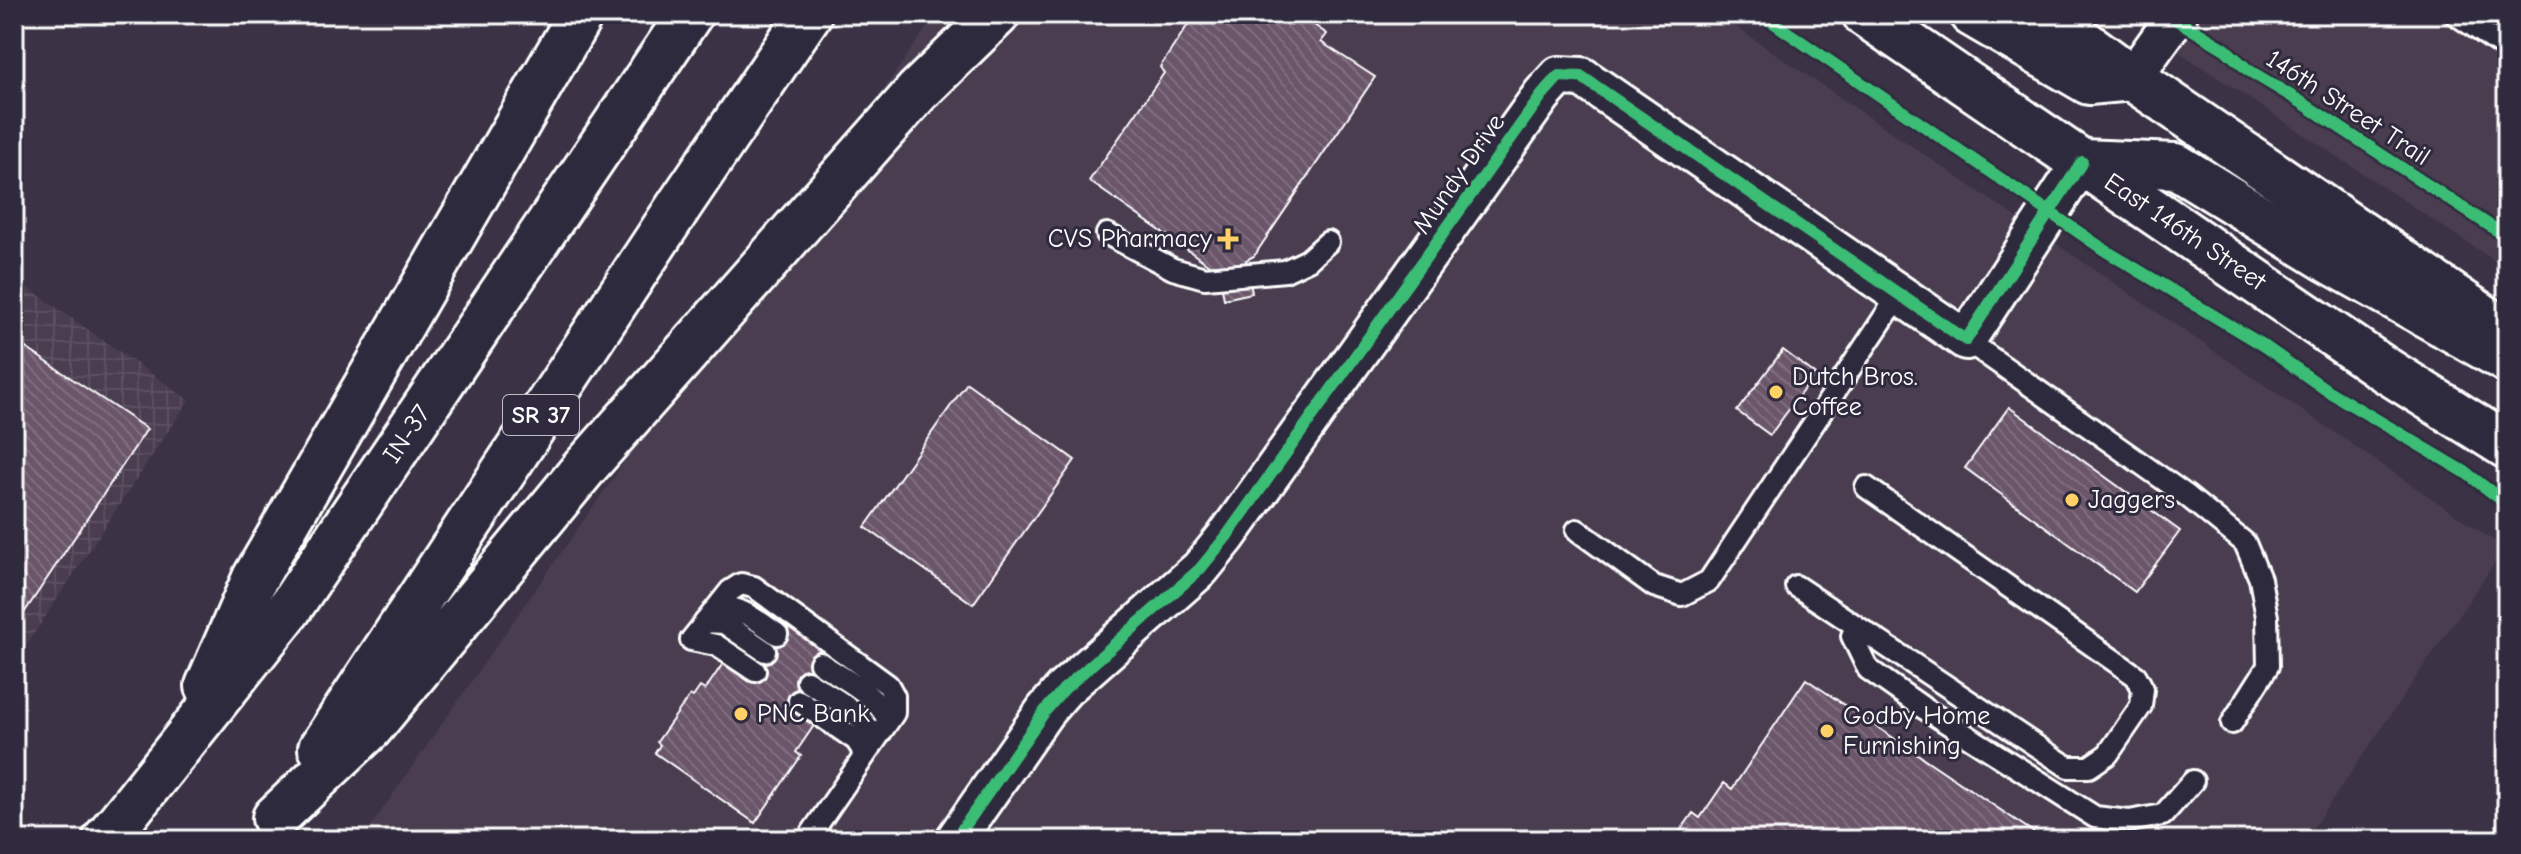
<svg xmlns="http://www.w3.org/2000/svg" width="2521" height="854" font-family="'Comic Neue',sans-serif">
	<defs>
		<pattern id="industrial-grid" width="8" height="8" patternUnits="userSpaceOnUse" patternTransform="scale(2)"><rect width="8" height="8" fill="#493c50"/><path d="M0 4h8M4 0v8" fill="none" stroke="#5b5062"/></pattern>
		<pattern id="building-back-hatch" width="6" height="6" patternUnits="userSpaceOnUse" patternTransform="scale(2)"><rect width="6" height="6" fill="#6a5469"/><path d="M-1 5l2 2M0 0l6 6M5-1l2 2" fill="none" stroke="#806e80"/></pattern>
	</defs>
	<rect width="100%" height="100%" fill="#3b3246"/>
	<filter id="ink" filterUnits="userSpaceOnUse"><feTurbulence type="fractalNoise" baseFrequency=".0125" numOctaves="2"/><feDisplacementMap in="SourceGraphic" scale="16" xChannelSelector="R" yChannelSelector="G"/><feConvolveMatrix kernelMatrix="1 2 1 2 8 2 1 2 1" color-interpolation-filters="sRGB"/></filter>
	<g filter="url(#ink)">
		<path fill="#493c50" d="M936 14H1717L2505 548 2305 840H361Z
			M2123 14H2507V269L2132 21Z"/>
		<path fill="url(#industrial-grid)" d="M14 278 189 400 14 664Z"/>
		<path fill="url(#building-back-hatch)" stroke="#fff" stroke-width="2" d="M1195 14H1298L1327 34 1321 42 1375 77 1254 256 1246 260 1252 293 1224 299 1218 265 1212 267 1089 181 1164 73 1160 67Z
			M14 340 147 429 14 628Z
			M1783 350 1815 374 1770 435 1737 411Z
			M967 383 1075 460 973 604 865 527Z
			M2009 407 2180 531 2135 592 1965 468Z
			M791 618 835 648 826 660 820 662 797 695 817 721 796 752 801 756 755 823 655 753 660 745 657 742 690 695 693 697 700 687 705 690 726 659 754 667Z
			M1806 679 2045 840H1674L1693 813 1700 818 1724 783 1732 789Z"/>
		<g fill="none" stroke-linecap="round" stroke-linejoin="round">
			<g stroke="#fff" stroke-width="26">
				<path id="lane" d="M2455 14 2507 49
					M1107 234 1173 269 1205 278 1285 271 1308 260 1328 242
					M1966 340 2187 496 2245 543 2260 579 2267 617 2268 666 2232 723
					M1577 530 1654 586 1682 595 1709 581 1899 295
					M1796 586 2068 767H2089L2108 754 2141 706 2143 689 2136 676 1866 487
					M718 606C742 607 758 621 777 634
					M705 622 724 623 765 651
					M1856 627 1852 636 1868 669 1922 707 2095 817 2129 821 2163 815 2193 781
					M691 640 730 591 741 584 754 587 888 685 894 696V713L807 840
					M691 640 716 645 755 671
					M820 663C843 679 877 694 888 721
					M807 681C830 697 868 713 874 742
					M799 701 856 740 862 749 863 758"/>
			</g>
			<g stroke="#fff" stroke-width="44">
				<path id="street" d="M2132 78 2178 14
					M955 840 1045 711 1064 689 1200 569 1226 537 1542 95 1559 76 1582 77 1966 340 2082 162"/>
			</g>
			<g stroke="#fff" stroke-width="50">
				<path id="primary" d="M1865 14 2381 367 2507 446
					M2045 14 2132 78 2507 333"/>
			</g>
			<g stroke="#fff" stroke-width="50">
				<path id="highway" d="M1972 14 2089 82 2132 78
					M2082 162 2176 166 2327 259 2507 360
					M208 686 255 578 581 14
					M321 748 681 203 809 14
					M275 818 370 728 585 467 917 92 997 14
					M105 840 289 609 690 14"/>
			</g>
			<use href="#lane" stroke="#2f2a3d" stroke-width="20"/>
			<use href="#street" stroke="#2f2a3d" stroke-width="38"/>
			<use href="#primary" stroke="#2f2a3d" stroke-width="44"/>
			<use href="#highway" stroke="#2f2a3d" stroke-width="44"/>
			<g stroke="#2f2a3d" stroke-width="17">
				<path id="cycleway" d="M1761 14 2106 251 2264 346 2328 391 2465 472 2507 504
					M2167 14 2225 49 2248 70 2301 102 2507 237
					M955 840 1045 711 1064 689 1200 569 1226 537 1542 95 1559 76 1582 77 1966 340 2082 162"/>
			</g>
			<use href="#cycleway" stroke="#3abd76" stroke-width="12"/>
		</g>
	</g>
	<g fill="#ffd166" stroke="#2f2a3d" stroke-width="3">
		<path d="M1224 227h8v8h8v8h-8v8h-8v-8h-8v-8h8z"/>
		<circle cx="1776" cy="392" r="8"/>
		<circle cx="2072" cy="500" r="8"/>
		<circle cx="741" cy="714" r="8"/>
		<circle cx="1827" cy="731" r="8"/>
	</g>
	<g text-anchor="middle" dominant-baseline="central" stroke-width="6" stroke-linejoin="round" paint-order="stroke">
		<rect fill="#2f2a3d" stroke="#c1bfc5" stroke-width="2" x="503" y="395" width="76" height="40" rx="6"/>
		<g font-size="24" font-weight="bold" fill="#fff">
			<text x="541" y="415">SR 37</text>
		</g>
		<g font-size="26" fill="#fff" stroke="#2f2a3d">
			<text transform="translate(2348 108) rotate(33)">146th Street Trail</text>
			<text transform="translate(1459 174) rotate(-55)">Mundy Drive</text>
			<text transform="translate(2185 232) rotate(34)">East 146th Street</text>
			<text transform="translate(407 434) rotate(-56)">IN-37</text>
		</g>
		<g font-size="26" fill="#fff" stroke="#2f2a3d" text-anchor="start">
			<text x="1212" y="239" text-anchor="end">CVS Pharmacy</text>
			<text x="1792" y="377">Dutch Bros.<tspan x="1792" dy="30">Coffee</tspan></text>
			<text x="2088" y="500">Jaggers</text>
			<text x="757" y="714">PNC Bank</text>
			<text x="1843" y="716">Godby Home<tspan x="1843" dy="30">Furnishing</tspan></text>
		</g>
	</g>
	<rect width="2521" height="854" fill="none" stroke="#2f2a3d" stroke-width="48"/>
	<rect x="24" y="24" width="2473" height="806" fill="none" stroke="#fff" stroke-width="3" filter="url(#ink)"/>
</svg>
